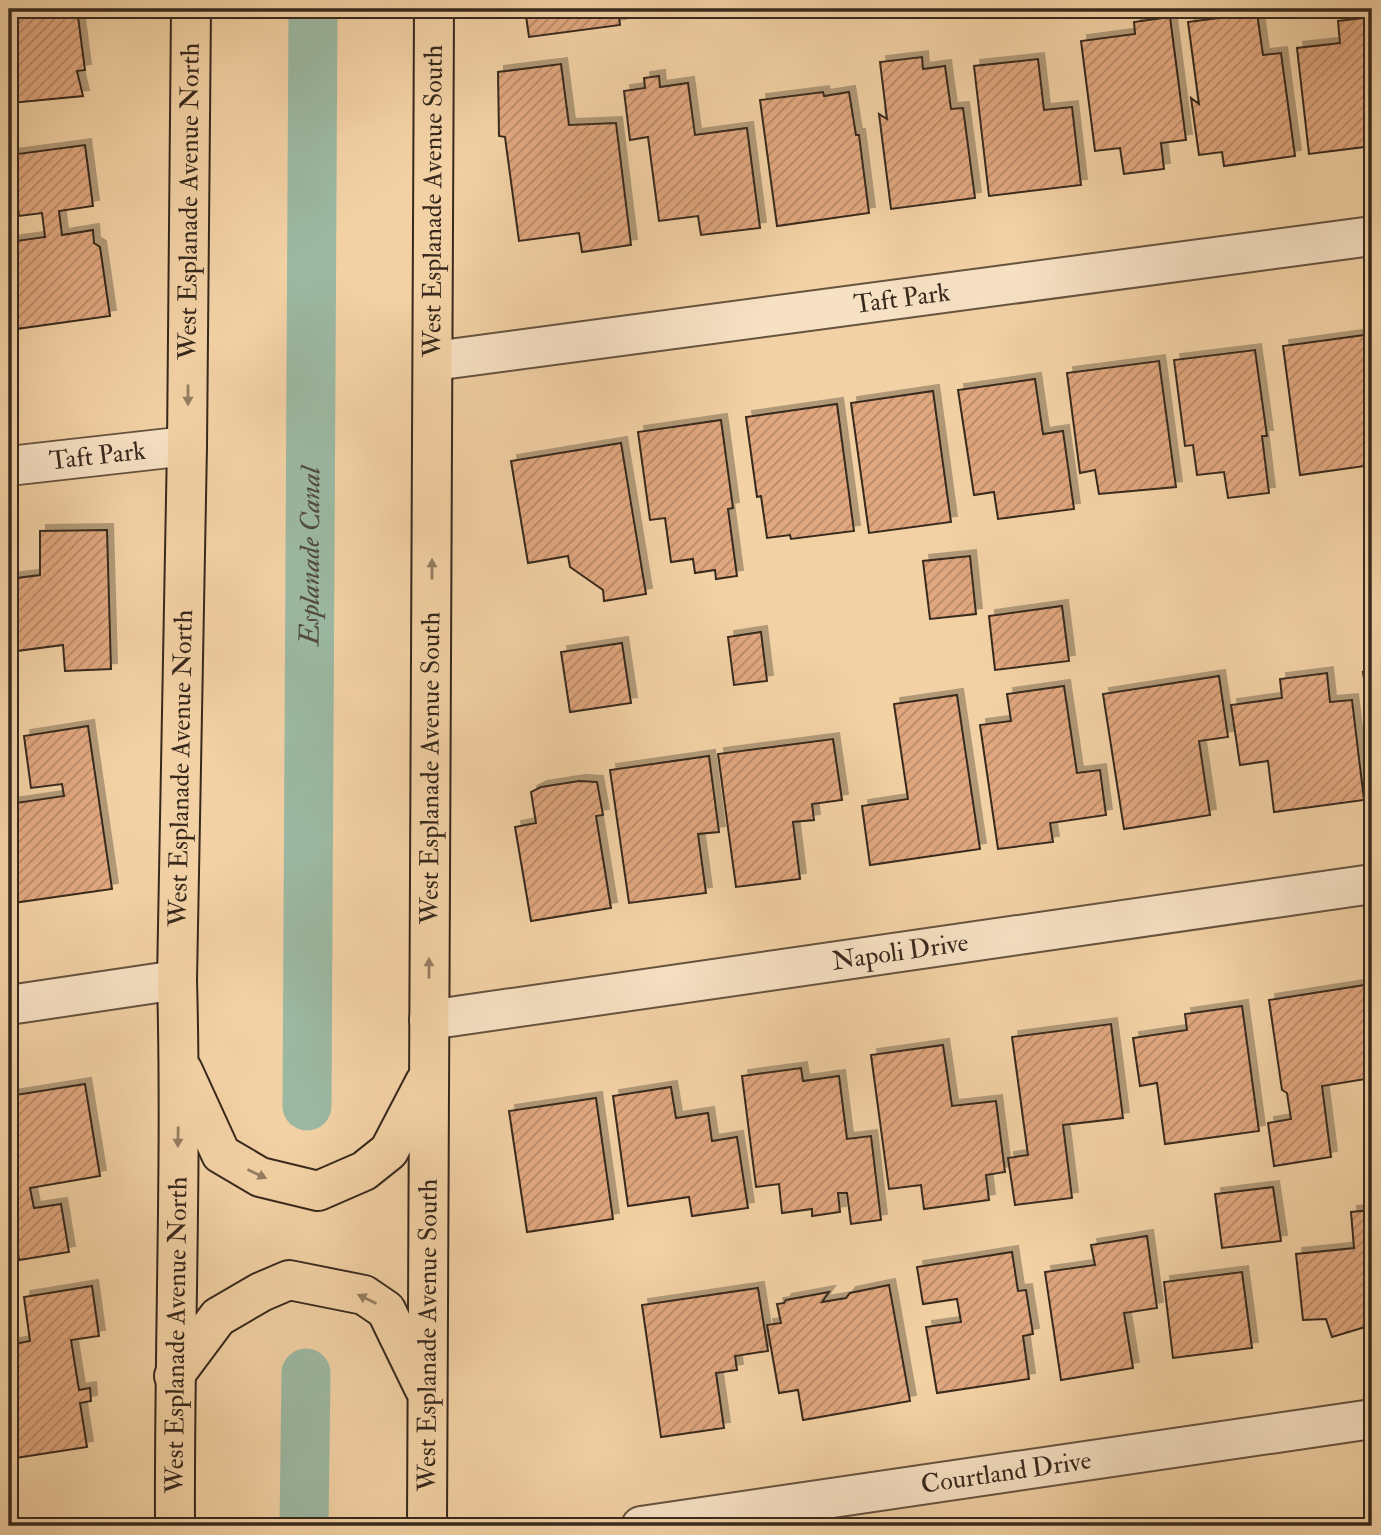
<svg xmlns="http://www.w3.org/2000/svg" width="1381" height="1535" font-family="'IM FELL Double Pica',serif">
	<defs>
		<pattern id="building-hatch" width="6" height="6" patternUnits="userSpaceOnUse" patternTransform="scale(1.75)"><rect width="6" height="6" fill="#e1a77f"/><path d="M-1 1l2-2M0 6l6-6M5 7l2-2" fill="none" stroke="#b78867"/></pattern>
		<filter id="shadow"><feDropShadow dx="6" dy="-6" stdDeviation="0" flood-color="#0004"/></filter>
	</defs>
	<rect width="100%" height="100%" fill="#f2d1a4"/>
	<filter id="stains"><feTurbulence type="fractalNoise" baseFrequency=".00286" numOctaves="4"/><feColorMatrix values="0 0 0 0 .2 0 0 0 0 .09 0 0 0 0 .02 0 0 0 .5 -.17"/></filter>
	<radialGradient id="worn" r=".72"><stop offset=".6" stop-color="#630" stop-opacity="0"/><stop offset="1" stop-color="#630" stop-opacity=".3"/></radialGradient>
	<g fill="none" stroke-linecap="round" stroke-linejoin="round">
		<g stroke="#9cb8a2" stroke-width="49">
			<path id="s1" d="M307 1106 313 9"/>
			<path d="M304 1526 306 1373"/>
		</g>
	</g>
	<path fill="url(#building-hatch)" stroke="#38291d" stroke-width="2" filter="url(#shadow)" d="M9 9H77L85 70 77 71 83 96 11 103Z
		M525 9H618L620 25 529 37Z
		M1257 13 1263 55 1281 53 1295 156 1224 166 1222 152 1199 155 1191 98 1199 104 1188 22Z
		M1170 17 1186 140 1161 143 1164 169 1124 174 1120 148 1095 151 1081 41 1135 34 1134 22Z
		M1372 17V146L1309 154 1297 48 1340 43 1338 21Z
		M922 57 923 69 945 66 951 109 963 108 975 198 891 209 879 114 887 119 880 62Z
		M1038 59 1044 110 1072 107 1081 185 989 196 974 66Z
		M561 64 569 125 616 123 631 245 582 252 579 233 519 241 505 137 499 136 498 72Z
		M659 76 660 87 688 83 695 135 747 128 760 228 701 235 698 216 659 221 648 137 630 140 624 91 645 88 644 78Z
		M823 92 824 96 849 92 856 135H859L869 213 777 226 760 100Z
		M85 145 93 206 59 211 62 235 93 230 94 243 100 247 110 316 9 330V242L45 237 42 213 19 216 10 155Z
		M1372 334V465L1300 475 1283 346Z
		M1255 350 1267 436H1262L1269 493 1228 498 1224 472 1197 475 1193 445 1185 446 1174 360Z
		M1159 361 1176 487 1099 494 1095 470 1080 473 1067 373Z
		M1035 379 1043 434 1063 431 1074 509 998 519 994 492 974 495 958 390Z
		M933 391 951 522 869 533 851 403Z
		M837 404 854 531 791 539 790 535 767 538 761 496 757 497 746 417Z
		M721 420 733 508 728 509 737 576 716 579 715 570 695 573 693 559 671 562 665 518 650 520 638 432Z
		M621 443 646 594 604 601 603 590 570 567 568 556 528 563 511 461Z
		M107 530 111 669 65 671 63 645 9 652V579L40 575V531Z
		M970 556 976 614 930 619 923 561Z
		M1062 606 1069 661 995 670 989 616Z
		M761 632 767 681 734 685 728 637Z
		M622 643 631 703 570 712 561 652Z
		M1372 671V734L1363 672Z
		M1327 673 1330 702 1352 700 1364 800 1274 812 1268 761 1240 765 1231 705 1282 698 1280 679Z
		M1219 676 1228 737 1199 741 1210 815 1124 829 1103 694Z
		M1064 686 1077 773 1100 770 1106 815 1050 823 1053 842 998 849 980 725 1011 721 1007 694Z
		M957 695 980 849 870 865 862 806 908 799 894 704Z
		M88 726 112 889 13 903 9 872V804L64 796 62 784 31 788 24 736Z
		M833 739 842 800 812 804 814 820 793 822 800 879 736 887 718 754Z
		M709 756 719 832 698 834 706 893 629 903 610 770Z
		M579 781 597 782 603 815 596 816 611 908 531 921 515 827 536 823 531 792 541 787Z
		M1371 984 1372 1078 1322 1086 1331 1157 1274 1166 1268 1123 1291 1119 1287 1093 1282 1090 1269 1000Z
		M1242 1006 1259 1131 1165 1144 1157 1083 1140 1086 1133 1038 1187 1030 1185 1014Z
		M1111 1024 1123 1118 1063 1125 1072 1198 1015 1205 1008 1158 1028 1155 1012 1037Z
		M943 1045 952 1106 996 1101 1005 1172 986 1175 989 1200 924 1209 921 1185 889 1189 871 1055Z
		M801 1068 803 1081 839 1076 847 1139 871 1136 881 1220 851 1224 847 1193H838L840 1212 812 1216V1209L782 1213 779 1184 756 1187 742 1076Z
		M85 1084 100 1176 30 1188 34 1208 61 1204 69 1252 19 1260 9 1194V1096Z
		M671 1087 676 1118 708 1113 712 1141 737 1137 748 1208 692 1216 689 1197 628 1206 613 1096Z
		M596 1098 613 1219 527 1232 509 1111Z
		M1273 1187 1281 1241 1222 1248 1215 1194Z
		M1372 1210V1325L1332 1337 1326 1319 1303 1320 1296 1254 1354 1248 1351 1212Z
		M1147 1236 1157 1308 1124 1313 1133 1368 1061 1380 1045 1272 1095 1265 1091 1245Z
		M1012 1252 1018 1291 1026 1290 1033 1334 1023 1336 1029 1379 937 1393 926 1327 961 1322 957 1299 923 1304 917 1267Z
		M1242 1272 1252 1348 1173 1358 1164 1282Z
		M889 1285 910 1401 803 1420 798 1390 779 1393 767 1325 781 1323 777 1304 784 1303 786 1300 829 1292 822 1302 846 1298 850 1293Z
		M92 1286 99 1336 71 1340 79 1390 90 1388 91 1401 80 1403 87 1447 9 1459V1345L30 1341 24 1297Z
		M758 1288 768 1351 735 1356 737 1370 716 1373 724 1428 661 1437 642 1305Z"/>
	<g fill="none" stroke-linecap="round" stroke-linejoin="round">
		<g stroke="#66533f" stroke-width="42">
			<g id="minor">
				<path id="s2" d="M434 361 1372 236"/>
				<path id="s3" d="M9 466 187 446"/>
				<path d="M9 1005 177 980"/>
				<path id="s4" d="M429 1020 1372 884"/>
				<path id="s5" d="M641 1526 1372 1419"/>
			</g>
		</g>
		<g stroke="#38291d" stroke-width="42">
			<g id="major">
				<path d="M183 1071 221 1154 260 1177 318 1191 364 1171 389 1151 425 1082"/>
				<path d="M174 1376 218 1317 261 1292 289 1280 364 1295 386 1310 424 1388"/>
				<path id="s6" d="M175 1526C174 1344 182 1162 177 980L187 446 191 9"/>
				<path id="s7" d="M427 1526 434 9"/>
			</g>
		</g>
		<use href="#minor" stroke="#f7e1c4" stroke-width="38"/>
		<use href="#major" stroke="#f2d1a4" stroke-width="38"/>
	</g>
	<defs><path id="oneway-solid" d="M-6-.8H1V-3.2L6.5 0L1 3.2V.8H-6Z" transform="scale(1.75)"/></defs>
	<g fill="#957d60">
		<use href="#oneway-solid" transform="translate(188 395) rotate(90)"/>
		<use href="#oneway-solid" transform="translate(432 569) rotate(-90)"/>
		<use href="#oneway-solid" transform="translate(429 968) rotate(-90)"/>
		<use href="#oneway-solid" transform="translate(178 1137) rotate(91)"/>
		<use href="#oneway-solid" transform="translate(257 1174) rotate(25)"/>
		<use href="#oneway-solid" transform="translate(367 1299) rotate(-154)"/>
	</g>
	<g text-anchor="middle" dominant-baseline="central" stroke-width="7" stroke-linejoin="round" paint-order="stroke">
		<g font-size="26" fill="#38291d" stroke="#f7e1c4">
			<text stroke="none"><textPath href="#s6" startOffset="1325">West Esplanade Avenue North</textPath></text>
			<text stroke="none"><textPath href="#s7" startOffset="1325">West Esplanade Avenue South</textPath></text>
			<text stroke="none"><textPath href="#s2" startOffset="472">Taft Park</textPath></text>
			<text stroke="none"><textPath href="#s3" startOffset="89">Taft Park</textPath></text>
			<text stroke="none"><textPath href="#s6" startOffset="758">West Esplanade Avenue North</textPath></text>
			<text stroke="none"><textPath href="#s7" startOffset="758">West Esplanade Avenue South</textPath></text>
			<text stroke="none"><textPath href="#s4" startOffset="476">Napoli Drive</textPath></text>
			<text stroke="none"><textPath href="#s6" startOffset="191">West Esplanade Avenue North</textPath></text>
			<text stroke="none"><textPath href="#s7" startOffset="191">West Esplanade Avenue South</textPath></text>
			<text stroke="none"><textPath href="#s5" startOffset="369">Courtland Drive</textPath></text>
		</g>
		<g font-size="28" font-style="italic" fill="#514d3e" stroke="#f7e1c4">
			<text stroke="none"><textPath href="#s1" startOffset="550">Esplanade Canal</textPath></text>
		</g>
	</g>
	<rect width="1381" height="1535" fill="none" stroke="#f2d1a4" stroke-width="35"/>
	<rect x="10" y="10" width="1360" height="1514" fill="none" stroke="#38291d" stroke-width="3.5"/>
	<rect x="18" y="18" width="1346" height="1500" fill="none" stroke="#38291d" stroke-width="2"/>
	<rect width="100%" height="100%" filter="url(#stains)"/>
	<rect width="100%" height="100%" fill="url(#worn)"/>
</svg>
